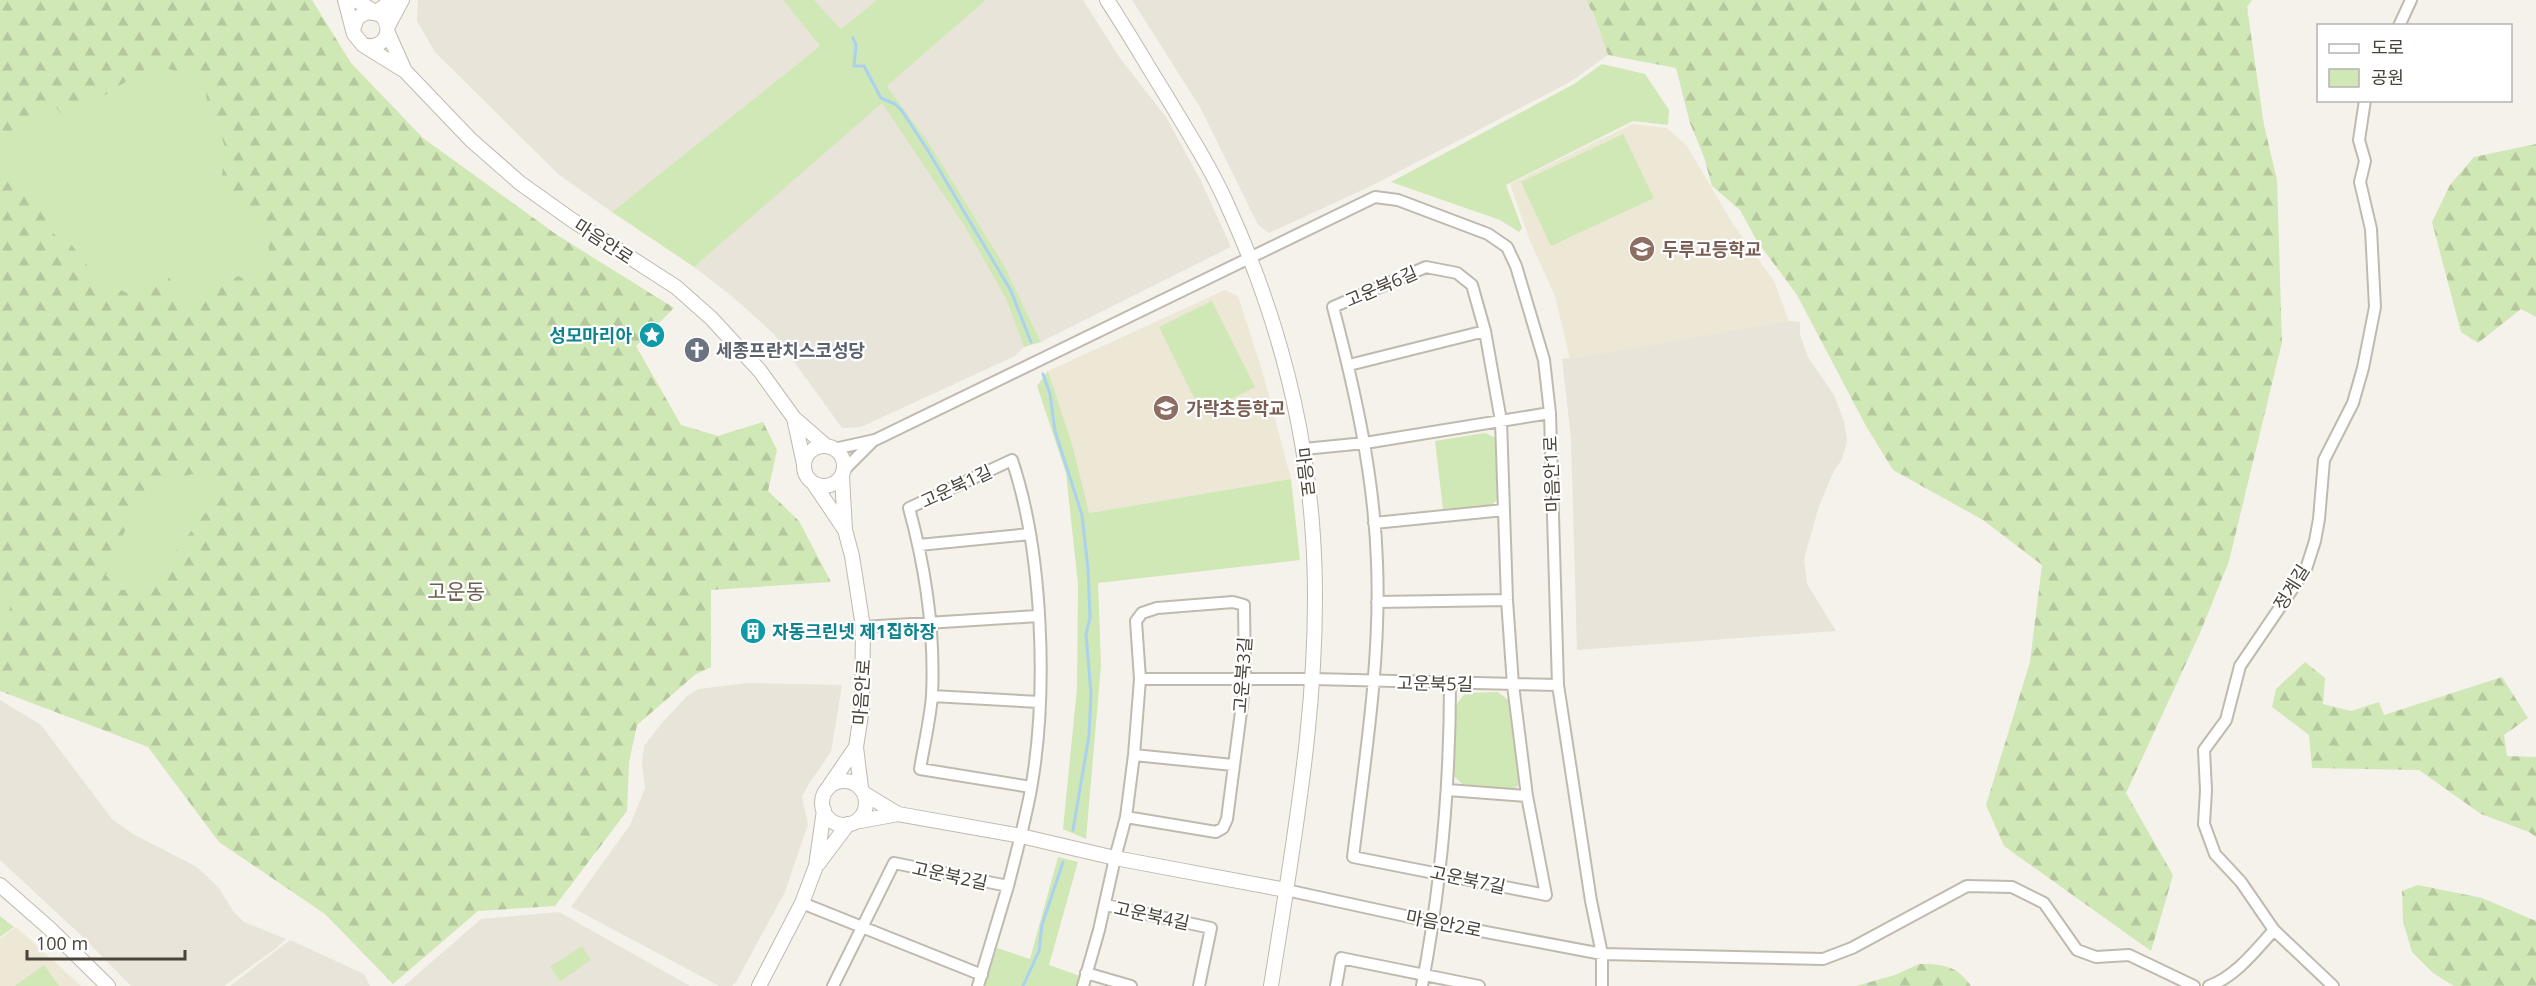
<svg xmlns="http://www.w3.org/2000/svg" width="2536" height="986" font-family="'Open Sans','Noto Sans KR',sans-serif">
	<defs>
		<pattern id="forest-firs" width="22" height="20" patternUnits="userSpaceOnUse" patternTransform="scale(1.5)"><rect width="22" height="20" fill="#d0e7b6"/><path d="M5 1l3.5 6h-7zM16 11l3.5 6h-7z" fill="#b4c79d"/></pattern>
	</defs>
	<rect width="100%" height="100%" fill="#f5f2eb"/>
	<path fill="#e9e4d9" d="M418 0H783L820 46 612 212 558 174 435 52 417 21Z
		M814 0H877L841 29Z
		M986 0H1083L1120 58 1166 117 1201 181 1231 247 1041 342 1004 265 929 143 887 86Z
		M1132 0H1586L1594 15 1608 55 1570 82 1467 136 1371 186 1269 233 1258 225 1201 109Z
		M882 102 965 227 1006 299 1024 347 1015 356 861 427 842 428 774 334 733 297 694 267Z
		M1789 321 1800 322V335L1808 357 1834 395 1844 421 1847 442 1842 459 1833 473 1819 506 1804 559 1807 584 1836 631 1577 650 1571 438 1562 359Z
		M747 683 842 685 831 752 808 785 802 797 808 824 785 892 736 982 732 986H719L571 907 630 825 645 788 642 763 644 746 662 723 687 696 699 689Z
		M0 700 41 725 112 819 133 834 197 867 219 888 233 911 244 922 286 939 275 949 224 986H131L85 939 0 860Z
		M559 912 690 986H404L481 919Z
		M290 940 364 974 370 986H230Z"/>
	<path fill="#ede7d6" d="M1632 124 1667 128 1687 146 1731 221 1774 281 1789 321 1570 359 1555 296 1530 241 1510 184Z
		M1225 290 1238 296 1262 370 1291 479 1088 513 1072 444 1048 371Z
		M16 927 81 986H0V939Z"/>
	<path fill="url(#forest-firs)" d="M0 0H312L351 63 423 138 557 235 674 308 636 346 681 425 718 436 763 422 777 450 768 491 799 521 831 582 711 590V667L696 674 637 725 629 762 627 811 555 906 478 911 393 984 325 914 219 842 148 747 0 691Z
		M1586 0H2252L2247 7 2264 125 2277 180 2282 342 2229 561 2200 633 2126 793 2173 875 2151 951 2004 846 1986 805 2030 662 2042 565 1983 520 1893 470 1866 426 1797 295 1757 241 1740 210 1712 186 1704 157 1690 123 1676 68 1608 55 1594 15Z
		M2536 144V317L2521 309 2478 343 2461 332 2432 222 2450 185 2474 157Z
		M2305 662 2325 678 2323 704 2351 711 2379 702 2384 715 2502 677 2528 718 2504 735 2507 756 2536 757V837L2529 832 2481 814 2419 770 2312 768 2309 735 2272 707 2276 689Z
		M2418 885 2482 898 2536 921V986H2454L2433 973 2412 952 2403 921 2402 891Z
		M1919 964C1941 964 1957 965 1971 986H1856L1895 975Z"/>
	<path fill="#d0e7b6" d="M783 0H814L841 29 877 0H986L887 86 929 143 1004 265 1041 342 1024 347 1006 299 965 227 882 103 694 267 612 212 820 46Z
		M155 63 210 86 206 93 210 118 220 130 225 148 222 176 226 192 243 200 266 227 270 259 262 273 251 282 238 276 189 308 162 267 145 287 127 293 97 278 71 244 55 235 48 227 47 214 0 163V156L6 148 13 128 51 101 66 120Z
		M1602 64 1645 74 1669 110 1668 125 1633 121 1506 185 1522 228 1519 232 1500 220 1391 182 1574 84Z
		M1623 134 1654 198 1551 246 1521 182Z
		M1212 301 1255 387 1202 414 1159 327Z
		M1048 371 1072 444 1089 513 1291 479 1300 560 1098 583 1101 665 1086 839 1063 829 1077 688 1078 584 1066 473 1037 386Z
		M1485 433 1496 438 1499 498 1491 506 1443 509 1435 441Z
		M192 474 224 489 143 593 117 589 106 575 132 514 157 486Z
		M0 582 12 602 0 638Z
		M1498 692 1508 700 1519 784 1514 790 1462 784 1454 776 1456 705 1465 693Z
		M1058 857 1078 862 1049 965 1080 976 1076 986H984L997 948 1030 959Z
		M0 916 14 927 0 937Z
		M582 946 591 960 560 981 550 967Z
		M44 965 59 986H15Z"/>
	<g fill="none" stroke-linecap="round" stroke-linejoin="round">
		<path stroke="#aad2ef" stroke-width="3" d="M853 38 856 45 854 66H864L881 98 895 104 902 111 927 149 1011 291 1031 342
			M1043 374 1050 394 1055 431 1082 515 1088 569 1090 618 1086 634 1091 693 1089 736 1073 830
			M1023 986 1039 951 1042 925 1063 862"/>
		<g stroke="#c0baae" stroke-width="14">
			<path id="minor" d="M2399 26 2411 0
				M1426 267 1457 273 1472 285 1485 331 1501 421 1507 600 1513 685 1527 796 1546 895 1353 857C1365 759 1381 661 1377 562 1374 475 1355 390 1333 307Z
				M1349 365 1485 331
				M834 449 875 440 1375 197 1398 200 1488 234 1507 247 1516 266 1544 360 1550 413 1558 685 1591 901 1602 954V986
				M1304 449 1365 443 1550 413
				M845 469 874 440
				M1374 523 1504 510
				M919 545 1030 534
				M1233 602 1244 605 1245 681 1227 819 1223 828 1216 832 1126 817 1134 755 1140 679 1136 621 1142 613 1157 608Z
				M1377 602 1507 600
				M863 627 1038 616
				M1140 679H1313L1558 685
				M932 696 1039 702
				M1134 755 1233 765
				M1448 790 1527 796
				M1008 886C1016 854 1025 822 1031 789 1048 693 1043 552 1012 460L909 508C926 570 935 632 932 696 930 720 924 745 920 769L1031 787
				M1286 890 1433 922 1602 954 1823 959 1852 948 1967 886 2012 887 2044 903 2077 950 2096 957 2129 955 2194 986
				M802 903 982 975
				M1106 905 1211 928 1199 986
				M1086 973 1131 986
				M833 986 894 863 1008 886 978 986
				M1083 986 1099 930 1115 858 1126 817
				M1336 986 1341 958 1479 986
				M1422 986C1441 886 1450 786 1450 684
				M2209 986C2235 977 2255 951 2274 930
				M2333 986 2274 930 2241 882 2215 854 2204 824 2206 790 2204 750 2226 720 2240 666 2306 569 2315 541 2319 519 2324 460 2353 403 2363 368 2375 307 2371 229 2360 182 2365 161 2359 140 2365 100"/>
		</g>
		<g stroke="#c0baae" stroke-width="16">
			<path id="tertiary" d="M345 0 354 34 363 45C384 51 396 29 380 14L367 12 357 18 353 30
				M356 0 373 11
				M1107 0C1128 32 1147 65 1167 97 1189 134 1213 171 1230 211 1276 313 1306 425 1313 537 1323 684 1294 840 1271 986
				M376 12 393 0
				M388 26 402 0
				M388 33 405 71
				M363 45 405 71 471 140 520 183 572 220 676 287 711 318 760 371 794 418 826 446
				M794 418 804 464
				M804 466a20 20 0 1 1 40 0a20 20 0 1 1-40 0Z
				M842 476 845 530 852 556 863 627 862 708 856 747 861 788
				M814 484 845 530
				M822 803a22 22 0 1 1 44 0a22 22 0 1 1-44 0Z
				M830 785 856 747
				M865 794 898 814
				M855 822 898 814 1021 836 1115 858 1286 890
				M818 864 848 824
				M0 885 49 928 108 986
				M759 986 802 903 816 866 824 810"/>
		</g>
		<use href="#minor" stroke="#fff" stroke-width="10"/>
		<use href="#tertiary" stroke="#fff" stroke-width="14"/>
	</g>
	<defs>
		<g id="school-disc" transform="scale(1.35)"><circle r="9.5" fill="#8d6e63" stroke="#fff"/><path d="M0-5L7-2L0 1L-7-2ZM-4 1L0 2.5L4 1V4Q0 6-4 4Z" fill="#fff"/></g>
		<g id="sight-disc" transform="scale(1.35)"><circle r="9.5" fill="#0f9aa8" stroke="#fff"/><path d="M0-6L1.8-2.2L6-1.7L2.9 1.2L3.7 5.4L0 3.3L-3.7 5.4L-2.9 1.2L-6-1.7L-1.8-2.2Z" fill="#fff"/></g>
		<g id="church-disc" transform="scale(1.35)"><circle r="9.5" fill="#6b7280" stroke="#fff"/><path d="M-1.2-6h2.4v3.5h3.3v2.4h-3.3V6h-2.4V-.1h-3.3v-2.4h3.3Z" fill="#fff"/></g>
		<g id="building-disc" transform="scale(1.35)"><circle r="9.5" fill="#0f9aa8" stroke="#fff"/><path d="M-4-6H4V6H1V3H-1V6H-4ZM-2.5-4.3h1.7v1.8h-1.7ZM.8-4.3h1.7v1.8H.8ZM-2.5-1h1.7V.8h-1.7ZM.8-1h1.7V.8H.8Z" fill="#fff"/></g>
	</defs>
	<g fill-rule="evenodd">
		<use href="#school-disc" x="1642" y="249"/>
		<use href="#sight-disc" x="652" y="335"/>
		<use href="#church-disc" x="697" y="350"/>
		<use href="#school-disc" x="1166" y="408"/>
		<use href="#building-disc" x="753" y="631"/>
	</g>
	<g text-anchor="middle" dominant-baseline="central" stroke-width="4.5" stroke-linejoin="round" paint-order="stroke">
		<g font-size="18" fill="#494339" stroke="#fff">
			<text transform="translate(604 241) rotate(33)">마음안로</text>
			<text transform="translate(1381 286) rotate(-23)">고운북6길</text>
			<text transform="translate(1306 472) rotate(83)">마음로</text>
			<text transform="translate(1551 474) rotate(-92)">마음안1로</text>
			<text transform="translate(956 486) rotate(-25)">고운북1길</text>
			<text transform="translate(2291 587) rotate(-58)">정계길</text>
			<text transform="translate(1242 675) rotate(-86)">고운북3길</text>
			<text transform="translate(1435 683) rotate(1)">고운북5길</text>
			<text transform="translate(861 692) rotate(-86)">마음안로</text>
			<text transform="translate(950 875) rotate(12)">고운북2길</text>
			<text transform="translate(1468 879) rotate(12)">고운북7길</text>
			<text transform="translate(1152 915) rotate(12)">고운북4길</text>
			<text transform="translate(1444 923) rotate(11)">마음안2로</text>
		</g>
		<g font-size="18" font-weight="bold" fill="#785e54" stroke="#fff" text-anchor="start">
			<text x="1662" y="249">두루고등학교</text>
			<text x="1186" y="408">가락초등학교</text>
		</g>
		<g font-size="18" font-weight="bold" fill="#0d838f" stroke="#fff" text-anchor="end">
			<text x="632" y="335">성모마리아</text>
			<text x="772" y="631" text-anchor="start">자동크린넷 제1집하장</text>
		</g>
		<g font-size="18" font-weight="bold" fill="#5b616d" stroke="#fff" text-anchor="start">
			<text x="716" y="350">세종프란치스코성당</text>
		</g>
		<g font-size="21" fill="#6c6150" stroke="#fff">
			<text x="456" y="591">고운동</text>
		</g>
	</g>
	<rect x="2317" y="24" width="195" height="78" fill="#ffffff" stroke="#b6b4b0" stroke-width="1.5"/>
	<rect x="2329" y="44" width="30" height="9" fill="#ffffff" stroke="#b6b4b0" stroke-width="1.5"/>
	<text x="2371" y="54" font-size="18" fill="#494339">도로</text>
	<rect x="2329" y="69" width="30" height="18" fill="#d0e7b6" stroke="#b6b4b0" stroke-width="1.5"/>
	<text x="2371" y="84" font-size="18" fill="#494339">공원</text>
	<path d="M27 950v9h158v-9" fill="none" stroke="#494339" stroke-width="3"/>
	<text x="36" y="950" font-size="18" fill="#494339" stroke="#ffffff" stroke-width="4.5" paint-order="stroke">100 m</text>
</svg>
